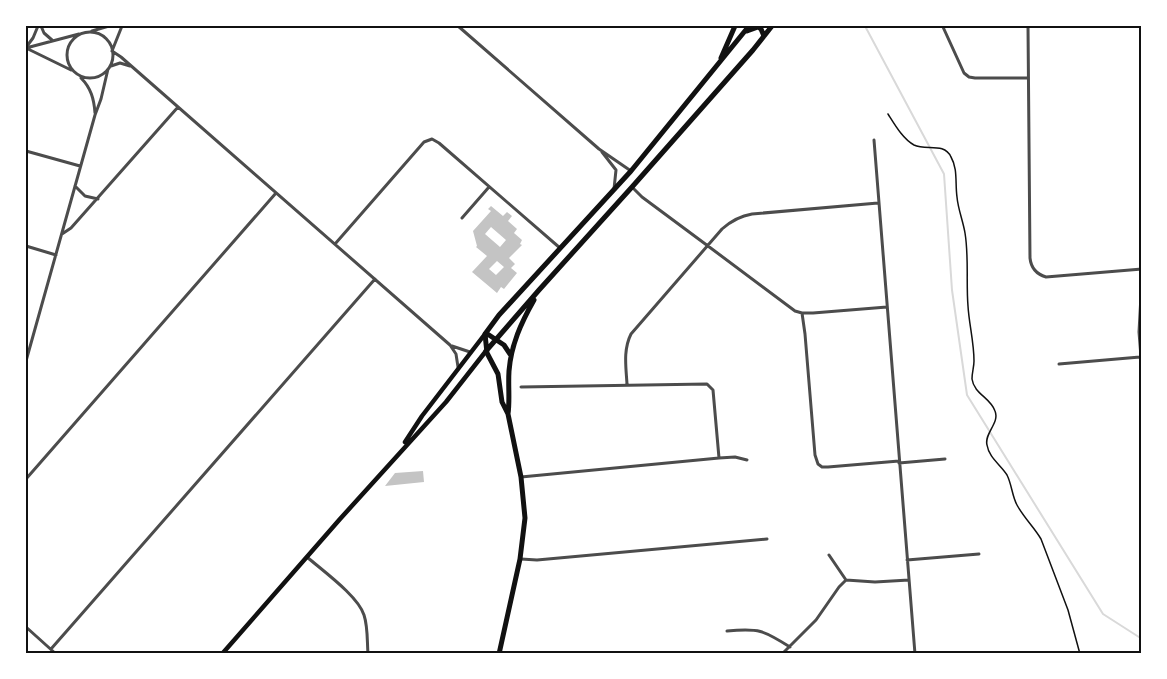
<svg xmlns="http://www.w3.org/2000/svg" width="1167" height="679" font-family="Helvetica,sans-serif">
	<rect width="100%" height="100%" fill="#fff"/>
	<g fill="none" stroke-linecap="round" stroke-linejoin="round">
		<path stroke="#d9d9d9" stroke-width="2" d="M865 26 944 174 952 290 967 395 1103 614 1142 639"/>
	</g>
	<path fill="#c4c4c4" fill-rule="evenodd" d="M491 206 503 216 507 212 512 216 508 221 517 229 514 233 522 240 520 244 522 245 509 258 515 264 511 268 517 273 504 289 501 287 497 293 472 272 487 256 476 247 477 246 473 231 491 211 488 209ZM491 227 506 240 500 247 485 234ZM497 261 504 267 496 275 489 269Z
		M423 471 424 482 385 486 395 473Z"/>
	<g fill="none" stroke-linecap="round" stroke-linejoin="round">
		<path stroke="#111" stroke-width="1.5" d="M888 114C895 125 903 139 914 145 926 151 944 142 951 157 958 169 955 183 957 197 958 209 963 221 965 233 969 257 966 282 968 306 969 324 974 342 974 361 974 367 972 372 972 379 974 394 991 398 995 411 1000 423 984 433 987 445 989 458 1001 465 1007 475 1012 485 1012 496 1017 505 1024 518 1034 527 1041 539L1068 610 1080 654"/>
		<path stroke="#4c4c4c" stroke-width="3" d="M41 26 44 33 52 40
			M458 26 599 149 631 171
			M1028 26 1030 258C1031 268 1036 274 1046 277L1142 269
			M943 27 964 73 969 77 975 78H1028
			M92 31 109 26
			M67 55a23 23 0 1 1 46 0a23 23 0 1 1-46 0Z
			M27 46 33 38 38 26
			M26 48 79 34
			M26 48 71 70
			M112 51 121 57 450 345 456 354 458 367
			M112 51 122 26
			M111 66 120 63 130 66
			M81 78C91 88 94 99 95 113
			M874 140 915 654
			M26 151 80 166
			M602 152 616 170 614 189
			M75 186 85 196 98 199
			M632 187 642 197 708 246 795 311 802 313H813L887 307
			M462 218 489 187
			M62 234 71 228 178 107
			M335 244 424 142 432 139 439 143 560 248
			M26 246 56 255
			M1142 277 1139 332 1142 370
			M802 313 805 334 815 455 818 464 822 467H828L899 461
			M452 346 470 352
			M26 361 95 115 101 99 108 69
			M1059 364 1140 357
			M627 384C626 367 623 350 631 334L722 229C731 221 740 216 752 214L878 203
			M521 387 707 384 713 390 719 458 521 477
			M719 458 735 457 747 460
			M899 463 945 459
			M26 479 276 193
			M829 555 846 580
			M307 557C323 571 358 596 364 615 368 627 367 641 368 654
			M521 559 537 560 767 539
			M907 560 979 554
			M26 627 56 654
			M727 631C759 628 763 630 790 647
			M51 649 375 279
			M782 654 816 620 839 587 846 580 875 582 909 580"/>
		<path stroke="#111" stroke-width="4.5" d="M405 442 422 416 485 334
			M222 654 340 519 446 402 486 351"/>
		<path stroke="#111" stroke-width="5" d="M747 31 758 27 761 29 764 36
			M721 58 735 26
			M486 333 504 345 510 354
			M486 351 539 290 632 187 753 50 772 26
			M508 414C510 400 508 386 509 371 511 345 521 323 534 300
			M499 654 520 559 525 518 521 477 508 414 502 402 498 374 487 353 485 334 499 315 631 171 749 26"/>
	</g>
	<rect width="1167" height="679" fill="none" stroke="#ffffff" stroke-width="54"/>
	<rect x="27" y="27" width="1113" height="625" fill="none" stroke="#111" stroke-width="2"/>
</svg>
